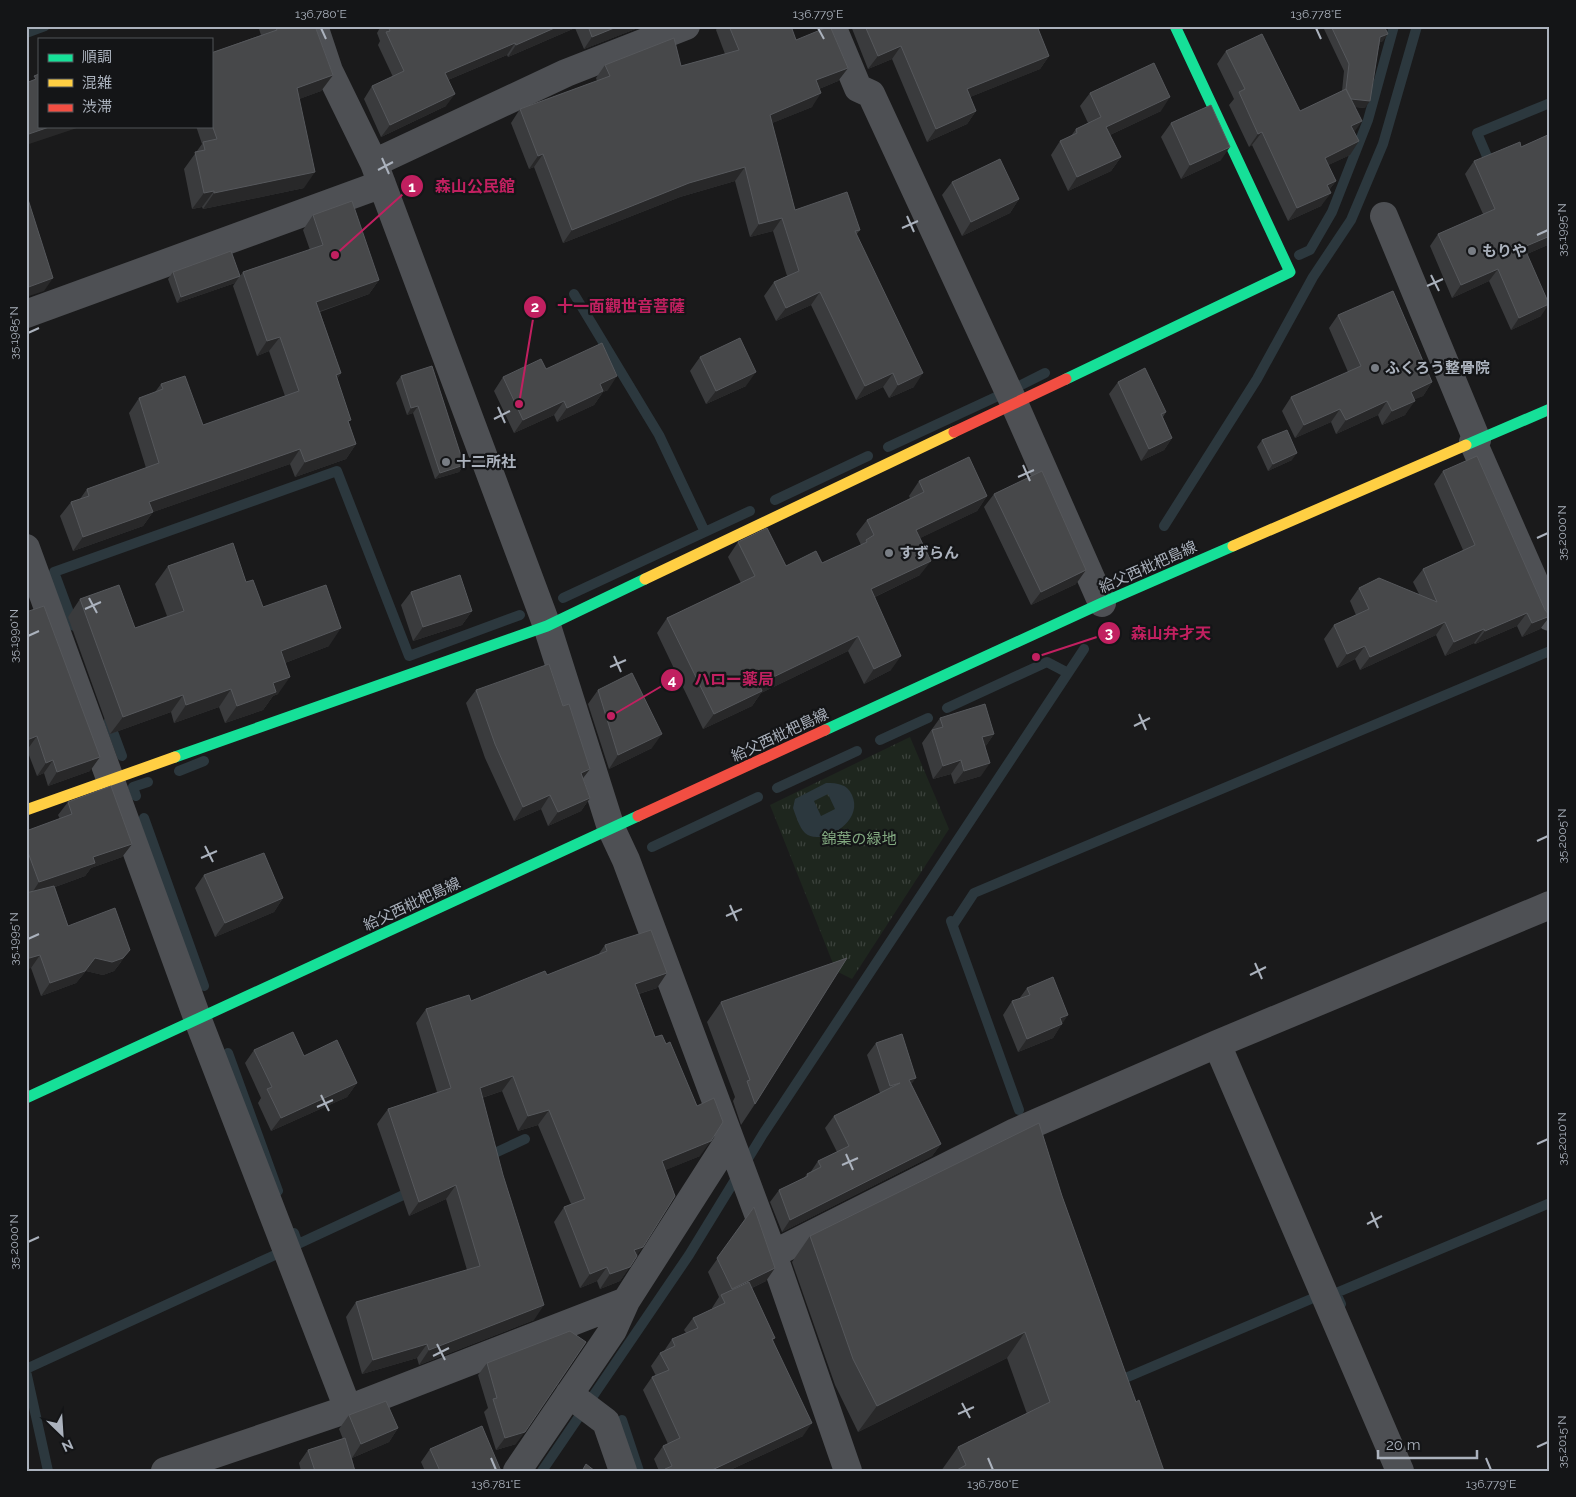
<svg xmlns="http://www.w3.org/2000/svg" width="1576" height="1497" font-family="Raleway,'Noto Sans JP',sans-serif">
	<defs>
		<pattern id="park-tufts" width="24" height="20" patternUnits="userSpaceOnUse" patternTransform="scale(1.25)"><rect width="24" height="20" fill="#1e261e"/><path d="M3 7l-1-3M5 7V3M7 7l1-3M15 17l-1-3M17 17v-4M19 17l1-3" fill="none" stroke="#3c433d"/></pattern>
	</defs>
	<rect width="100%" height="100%" fill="#1a1a1b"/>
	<path fill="url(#park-tufts)" d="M910 737 949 829 852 979 836 971 770 805Z"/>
	<path fill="#2c383e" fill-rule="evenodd" d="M826 783C838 783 847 784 852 795 865 823 819 847 805 833 799 827 796 816 793 808L795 799ZM828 794 835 809 821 816 814 801Z"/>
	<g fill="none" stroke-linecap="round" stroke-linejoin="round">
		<path stroke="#2c383e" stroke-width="10" d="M26 33 45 26
			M1492 168 1477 133 1550 103
			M1299 255 1310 250 1332 212 1368 120 1394 26
			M574 294 659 435 705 532
			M1017 387 1045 373
			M888 447 998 396
			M775 500 868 456
			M1164 526 1257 379 1313 277 1351 220 1383 144 1417 26
			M563 598 750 511
			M74 626 54 572 337 471 409 656 520 615
			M947 708 1047 662 1068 673
			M109 721 122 756
			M880 740 928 718
			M179 771 204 761
			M777 788 857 751
			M136 796 133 787 148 782
			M144 818 204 986
			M652 847 758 797
			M951 921 1019 1110
			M953 925 974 893 1550 651
			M228 1053 278 1191
			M484 1158 525 1139
			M294 1233 298 1244 414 1190
			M1341 1304 1336 1293 1550 1203
			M26 1369 275 1255
			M26 1371 48 1471
			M1116 1382 1311 1299
			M622 1420 639 1471
			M542 1471 689 1255 763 1134 1084 649"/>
		<path stroke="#4e5054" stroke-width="28" d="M314 26 329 71 374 163 547 626 611 828 626 860 773 1254 848 1471
			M832 26 858 88 871 94 1014 403 1102 603
			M374 163 566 73 686 26
			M1384 216 1477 440
			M26 314 382 184
			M1473 442 1550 617
			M26 548 198 1020 348 1409 626 1301 729 1140
			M1217 1044 1400 1471
			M773 1254 1015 1132 1217 1044 1550 905
			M569 1394 606 1422 623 1471
			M165 1471 348 1409
			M517 1471 613 1330 626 1301"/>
		<path stroke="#16e098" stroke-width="11" d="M1066 379 1290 272 1175 26
			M1466 445 1550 409
			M825 730 1102 603 1233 546
			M175 757 547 626 645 579
			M26 1098 638 816"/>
		<path stroke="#ffcf43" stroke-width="11" d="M1233 546 1466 445
			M645 579 954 432
			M26 810 175 757"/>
		<path stroke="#f24e42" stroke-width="11" d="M954 432 1066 379
			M638 816 825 730"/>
	</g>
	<path fill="#3a3b3d" d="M258 26H315L333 75 321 91 299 99 304 188 203 209 202 207 192 209 184 169 202 144 196 126H211V53L261 35Z
		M381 26H643L584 49 575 28 508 57 507 55 448 80 446 106 381 137 364 99 372 86 393 77 378 45 380 41 377 33Z
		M718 26H791L796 40 848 68 838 81 819 89 812 107 772 123 795 210 860 230 856 235 914 387 889 398 883 387 856 400 811 305 776 321 764 296 774 282 787 276 773 231 750 237 735 181 680 197 563 243 534 167 529 169 511 123 520 109 597 81 596 78 605 65 681 66 725 54 716 30Z
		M851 26H1037L1049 56 1040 69 970 97 976 111 967 124 927 142 892 59 868 69Z
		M1326 26H1384L1383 41 1380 42 1365 108 1355 107 1354 132 1350 155 1328 165 1336 181 1329 190 1321 206 1288 221 1252 145 1249 147 1229 105 1234 99 1217 64 1226 51 1300 111 1342 91 1344 71 1324 29Z
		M1090 93 1161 111 1110 135 1121 157 1111 171 1068 191 1051 155 1060 141 1071 136 1076 129 1088 123 1080 106Z
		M1171 123 1221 160 1181 179 1161 137Z
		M1550 134V244L1527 254 1541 316 1511 330 1489 281 1452 298 1430 246 1438 234 1483 214 1465 174 1474 161 1521 147Z
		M952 182 1019 199 1010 213 962 236 942 195Z
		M313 215 379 280 369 294 320 312 341 373 337 379 349 423 356 444 346 459 295 477 290 464 153 512 143 526 73 551 60 516 71 502 80 499 87 489 146 468 129 413 139 398 155 392 161 384 203 425 285 396 269 351 257 356 233 286 235 283 177 303 168 279 173 272 240 276 243 272 310 250 303 230Z
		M1338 315 1432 382 1423 396 1414 399 1405 415 1382 425 1378 415 1336 434 1331 422 1295 438 1282 411 1291 397 1348 372 1329 328Z
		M700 357 746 386 706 404 690 371Z
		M546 369 608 390 603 392 594 405 557 422 554 415 514 433 494 391 503 377Z
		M401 376 464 465 459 472 435 479 413 413 407 415 396 383Z
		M1118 382 1166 412 1163 417 1172 438 1164 450 1141 461 1109 394Z
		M1262 440 1292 460 1268 471 1257 447Z
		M1443 471 1550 616 1540 629 1522 637 1517 626 1475 644 1474 643 1445 656 1436 635 1360 670 1355 659 1337 668 1324 639 1334 625 1356 615 1350 601 1359 588 1419 594 1413 582 1423 569 1463 550 1434 484Z
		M919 481 987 496 977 511 920 538V575L875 597 891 670 864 684 848 651 761 693 752 706 703 729 657 633 667 618 741 583 728 557 738 542 786 566 822 563 861 545 856 534 867 520 910 498 909 496Z
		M994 494 1076 584 1031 605 984 507Z
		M168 566 246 582 263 607 329 646 285 663 278 694 273 696 263 710 225 723 219 707 174 723 171 712 110 734 68 617 80 599 135 628 167 616 155 584Z
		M411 592 472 611 462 625 413 641 401 605Z
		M26 612 90 771 48 786 44 773 37 776 27 750H26Z
		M476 690 563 706 590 769 583 778 590 798 581 811 548 826 541 809 514 821 485 758 466 703Z
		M598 690 652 748 609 769 588 704Z
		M940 718 994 734 985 747 981 776 954 784 951 774 933 779 922 743Z
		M68 802 132 844 122 857 91 868 85 876 55 887 68 926 121 962 114 971 103 975 86 971 76 983 41 996 31 968 26 969V893L28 892 26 887V831L60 819 58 815Z
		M204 875 283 898 274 912 215 937 195 888Z
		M605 945 657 988 639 994 700 1156 665 1170 637 1256 620 1281 600 1289 597 1281 580 1288 554 1222 564 1207 571 1204 538 1125 518 1131 502 1091 482 1098 534 1320 419 1365 417 1358 362 1374 346 1317 356 1302 467 1270 446 1199 409 1216 377 1124 388 1109 437 1092 416 1023 426 1009 471 1001 547 975 598 955Z
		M847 958 755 1104 741 1125 733 1101 735 1097 707 1022 721 1002Z
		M1027 988 1062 1023 1053 1038 1018 1052 1003 1015 1012 1001 1019 999Z
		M876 1043 911 1084 941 1144 932 1156 782 1232 770 1202 779 1190 804 1178 807 1174 810 1173 818 1161 837 1152 825 1128 834 1116 880 1093 867 1055Z
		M254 1050 304 1056 357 1083 347 1097 271 1131 258 1103 261 1098 245 1063Z
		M1062 1196 1136 1402 1164 1471H941L958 1447 1027 1414 1007 1358 858 1432 835 1385 792 1262 810 1236Z
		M754 1207 766 1281 752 1288 775 1338 773 1340 803 1436 728 1471H659L654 1459 663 1446 668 1444 643 1390 652 1377 656 1376 651 1366 660 1353 664 1351 672 1339 686 1333 684 1330 693 1318 712 1309V1308L719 1297 708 1272Z
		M487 1363 516 1444 496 1450 484 1412 488 1408 478 1375Z
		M349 1415 398 1428 389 1442 352 1458 355 1471H301L299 1463 308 1450 343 1439 339 1429Z
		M430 1449 501 1471H425L421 1462Z"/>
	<path fill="#282829" d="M559 26H576L575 28 508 57 516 45Z
		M619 26H643L584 49 592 37Z
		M1388 34 1383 41 1376 44 1380 37Z
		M515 43 507 55 436 85 445 73Z
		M901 46 892 59 868 69 878 56Z
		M1049 56 1040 69 958 102 967 89Z
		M848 68 838 81 807 94 816 80Z
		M333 75 321 91 286 104 297 88Z
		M821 93 812 107 760 128 770 115Z
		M455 94 446 106 381 137 390 125Z
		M1170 97 1161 111 1097 141 1106 127Z
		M1345 98 1370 101 1365 108 1340 105Z
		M976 111 967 124 927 142 936 129Z
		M1362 121 1353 134 1351 126Z
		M52 126H83L26 145V135Z
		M1262 132 1252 145 1249 147 1258 134Z
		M1359 141 1350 155 1316 171 1325 158Z
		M1230 147 1221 160 1181 179 1190 165Z
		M543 154 534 167 529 169 538 156Z
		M1121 157 1111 171 1068 191 1077 177Z
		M745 167 735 181 680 197 563 243 572 230 689 183Z
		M315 172 304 188 203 209 214 193Z
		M1336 181 1326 194 1327 185Z
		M214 191 202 207 192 209 204 193Z
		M1331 193 1321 206 1288 221 1297 208Z
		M1019 199 1010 213 962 236 971 222Z
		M782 218 773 231 750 237 759 224Z
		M1550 236V244L1515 259 1524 247Z
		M1498 269 1489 281 1452 298 1461 285Z
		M239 277 235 283 177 303 181 297Z
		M53 278 44 291 26 297V288Z
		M379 280 369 294 306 316 316 302Z
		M820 292 811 305 776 321 786 308Z
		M1549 304 1541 316 1511 330 1519 318Z
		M280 337 269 351 257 356 267 341Z
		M756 372 746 386 706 404 716 391Z
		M341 373 331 388 336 375Z
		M893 373 883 387 856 400 865 386Z
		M923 373 914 387 889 398 898 385Z
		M617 376 608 390 603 392 594 405 557 422 567 408 600 384Z
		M1432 382 1423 396 1401 405 1411 392Z
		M564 401 554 415 514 433 523 420Z
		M1387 401 1378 415 1336 434 1346 420Z
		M1415 401 1405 415 1382 425 1392 411Z
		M418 406 413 413 407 415 411 408Z
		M1340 409 1331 422 1295 438 1304 425Z
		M1172 438 1164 450 1141 461 1149 449Z
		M356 444 346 459 295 477 305 462Z
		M300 449 290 464 139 517 149 502Z
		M1297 453 1292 460 1268 471 1273 464Z
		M464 465 459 472 435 479 440 473Z
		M987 496 977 511 906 545 916 530Z
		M153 512 143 526 73 551 83 537Z
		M931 561 920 575 860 604 871 589Z
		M1086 570 1076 584 1031 605 1041 592Z
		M472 611 462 625 413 641 423 627Z
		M1527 613 1517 626 1475 644 1485 631Z
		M1550 616 1540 629 1522 637 1532 623Z
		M1445 622 1436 635 1360 670 1370 657Z
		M341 628 329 646 269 669 281 651Z
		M1484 629 1474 643 1445 656 1454 642Z
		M858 636 848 651 761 693 752 706 703 729 714 714 759 684Z
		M1365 646 1355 659 1337 668 1347 654Z
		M901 656 891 670 864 684 874 669Z
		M290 677 278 694 273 696 263 710 225 723 237 706 273 683Z
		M231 689 219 707 174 723 186 705Z
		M183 695 171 712 110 734 123 717Z
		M662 734 652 748 609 769 618 755Z
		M994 734 985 747 982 737Z
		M37 736 27 750H26L27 740Z
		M100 757 90 771 48 786 57 772Z
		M53 760 44 773 37 776 46 763Z
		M961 760 951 774 933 779 943 766Z
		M990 763 981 776 954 784 964 771Z
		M590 769 580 782 581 773Z
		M550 795 541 809 514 821 523 807Z
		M590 798 581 811 548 826 558 812Z
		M132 844 122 857 91 868 85 876 30 896 39 882 93 857Z
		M283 898 274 912 215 937 225 923Z
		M130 950 121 962 114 971 103 975 86 971 76 983 41 996 50 983 95 958Z
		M40 955 31 968 26 969V959Z
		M667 973 657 988 625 998 635 984Z
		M1068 1015 1053 1038 1018 1052 1027 1039 1060 1018Z
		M513 1076 502 1091 469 1102 480 1088Z
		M916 1078 907 1090 909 1080Z
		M357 1083 347 1097 271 1131 281 1118Z
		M549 1110 538 1125 518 1131 528 1116Z
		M711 1141 700 1156 651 1176 662 1161Z
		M941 1144 932 1156 782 1232 790 1220Z
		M456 1185 446 1199 409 1216 419 1202Z
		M643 1247 633 1261 634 1250Z
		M607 1267 597 1281 580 1288 590 1274Z
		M630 1267 620 1281 600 1289 610 1274Z
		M775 1268 766 1281 724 1301 723 1300 732 1289Z
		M544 1305 534 1320 419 1365 429 1350Z
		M1025 1332 1007 1358 858 1432 877 1406Z
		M427 1344 417 1358 362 1374 373 1360Z
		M812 1423 803 1436 728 1471H710Z
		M398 1428 389 1442 352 1458 361 1444Z
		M525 1432 516 1444 496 1450 505 1438Z"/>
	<path fill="#47484a" stroke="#56585c" d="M275 26H315L333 75 297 88 315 172 214 193V191L204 193 195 152 205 150 203 142 217 139 211 122V53L277 30Z
		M388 26H559L516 45 515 43 445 73 455 94 390 125 372 86 404 71 386 32 390 31Z
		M588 26H619L592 37Z
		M729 26H791L796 40 830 26 848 68 816 80 821 93 770 115 795 210 847 192 860 230 855 231 923 373 898 385 893 373 865 386 820 292 786 308 774 282 799 271 782 218 759 224 745 167 689 183 572 230 543 154 538 156 520 109 610 76 605 65 674 38 681 66 739 50Z
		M865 26H1037L1049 56 967 89 976 111 936 129 901 46 878 56Z
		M1331 26H1384L1388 34 1380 37 1370 101 1351 99 1346 89 1349 64Z
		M1262 34 1300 111 1346 89 1362 121 1351 126 1359 141 1325 158 1336 181 1327 185 1331 193 1297 208 1262 132 1258 134 1239 92 1245 89 1226 51Z
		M1154 63 1170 97 1106 127 1121 157 1077 177 1060 141 1077 133 1076 129 1101 117 1090 93Z
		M39 74V126H52L26 135V83L36 79 34 76Z
		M1211 105 1230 147 1190 165 1171 123Z
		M1550 134V236L1524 247 1549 304 1519 318 1498 269 1461 285 1438 234 1495 209 1474 161 1520 142 1521 147Z
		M1000 159 1019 199 971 222 952 182Z
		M26 193 53 278 26 288Z
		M352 201 379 280 316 302 341 373 336 375 351 420 348 421 356 444 305 462 300 449 149 502 153 512 83 537 71 502 89 496 87 489 159 463 139 398 163 389 161 384 185 376 203 425 299 391 280 337 267 341 243 272 323 245 313 215Z
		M231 251 240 276 181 297 173 272Z
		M1393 291 1432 382 1411 392 1415 401 1392 411 1387 401 1346 420 1340 409 1304 425 1291 397 1361 366 1338 315Z
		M740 338 756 372 716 391 700 357Z
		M602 343 617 376 600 384 603 391 567 408 564 401 523 420 503 377 541 359 546 369Z
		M432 366 464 465 440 473 418 406 411 408 401 376Z
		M1145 368 1166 412 1161 414 1172 438 1149 449 1118 382Z
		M1287 430 1297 453 1273 464 1262 440Z
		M1477 456 1545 610 1550 616 1532 623 1527 613 1485 631 1484 629 1454 642 1445 622 1370 657 1365 646 1347 654 1334 625 1369 609 1359 588 1379 578 1437 602 1423 569 1475 545 1443 471Z
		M969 457 987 496 916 530 931 561 871 589 901 656 874 669 858 636 759 684 762 691 714 714 667 618 755 576 738 542 767 528 786 566 816 551 822 563 867 542 866 540 874 535 867 520 924 492 919 481Z
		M1042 471 1086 570 1041 592 994 494Z
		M233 543 246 582 253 580 263 607 326 585 341 628 281 651 290 677 273 683 276 692 237 706 231 689 186 705 183 695 123 717 80 599 119 585 135 628 184 611 168 566Z
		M460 575 472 611 423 627 411 592Z
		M44 606 100 757 57 772 53 760 46 763 37 736 27 740 26 738V612Z
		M549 664 563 706 569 704 590 769 581 773 590 798 558 812 550 795 523 807 495 744 476 690Z
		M632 673 662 734 618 755 598 690Z
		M985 704 994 734 982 737 990 763 964 771 961 760 943 766 932 730 943 727 940 718Z
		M111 786 132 844 93 857 95 863 39 882 26 847V831L72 814 68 802Z
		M264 853 283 898 225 923 204 875Z
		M54 886 68 926 115 908 130 950 123 958 112 962 95 958 85 971 50 983 40 955 26 959V893Z
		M651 930 667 973 635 984 655 1037 662 1035 666 1044 670 1042 697 1106 714 1098 723 1122 711 1141 662 1161 675 1196 643 1247 634 1250 637 1256 630 1267 610 1274 607 1267 590 1274 564 1207 585 1199 549 1110 528 1116 513 1076 480 1088 503 1175 544 1305 429 1350 427 1344 373 1360 356 1302 480 1266 456 1185 419 1202 388 1109 451 1088 426 1009 469 995 471 1001 545 971 547 975 607 951 605 945Z
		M847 958 755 1104 747 1081 750 1080 721 1002Z
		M1053 977 1068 1015 1060 1018 1062 1024 1027 1039 1012 1001 1030 995 1027 988Z
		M293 1032 304 1056 337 1040 357 1083 281 1118 267 1089 272 1087 254 1050Z
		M902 1034 916 1078 909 1080 941 1144 790 1220 779 1190 808 1176 807 1174 821 1167 818 1161 849 1146 834 1116 900 1083 890 1086 876 1043Z
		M1039 1123 1062 1196 1136 1402 1139 1400 1164 1471H955L966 1465 958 1447 1050 1402 1025 1332 877 1406 853 1359 810 1236Z
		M754 1207 775 1268 732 1289 717 1258Z
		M749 1282 775 1338 772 1339 812 1423 710 1471H666L665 1469 672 1466 663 1446 680 1438 652 1377 669 1370 660 1353 675 1346 672 1339 698 1328 693 1318 725 1303 721 1295Z
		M570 1331 586 1342 525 1432 505 1438 493 1399 497 1398 487 1363Z
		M386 1401 398 1428 361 1444 349 1415Z
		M482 1426 501 1471H440L430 1449Z
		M345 1438 355 1471H315L308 1450Z
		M586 1464 595 1471H582Z"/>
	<path fill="none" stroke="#abb2bd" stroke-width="2" d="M321 28 326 39M818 28 824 39M1316 28 1321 39M382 158 389 174M378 170 393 162M907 216 914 232M902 228 918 221M1537 235 1548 230M1431 275 1439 291M1427 286 1443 279M28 333 39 328M498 407 505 423M494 419 510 411M1023 465 1030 481M1018 477 1034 470M1537 538 1548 533M89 598 97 613M85 609 101 602M28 636 39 631M614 656 621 672M610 667 626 660M1139 714 1146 730M1134 726 1150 718M1537 841 1548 836M205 846 213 862M201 858 217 851M730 905 737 921M726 916 742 909M28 939 39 934M1255 963 1262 979M1250 975 1266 967M321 1095 329 1111M317 1107 333 1100M1537 1144 1548 1139M846 1154 853 1170M842 1165 858 1158M1371 1212 1378 1228M1367 1224 1382 1216M28 1242 39 1237M437 1344 445 1360M433 1356 449 1348M962 1403 970 1418M958 1414 974 1407M1537 1447 1548 1442M491 1458 496 1470M988 1458 993 1470M1486 1458 1491 1470"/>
	<g fill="#787d84" stroke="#141517" stroke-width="2">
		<circle cx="1472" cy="251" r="5"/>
		<circle cx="1375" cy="368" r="5"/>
		<circle cx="446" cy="462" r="5"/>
		<circle cx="889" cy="553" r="5"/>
	</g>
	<g text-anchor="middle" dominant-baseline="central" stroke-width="4.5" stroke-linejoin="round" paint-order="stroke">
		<g font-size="15" font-weight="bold" fill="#abb2bd" stroke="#141517" text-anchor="start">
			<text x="1482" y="251">もりや</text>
			<text x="1385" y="368">ふくろう整骨院</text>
			<text x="456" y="462">十二所社</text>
			<text x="899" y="553">すずらん</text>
		</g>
		<g font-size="15" fill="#abb2bd" stroke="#141517">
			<text transform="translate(1148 567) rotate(-24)">給父西枇杷島線</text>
			<text transform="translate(780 735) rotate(-25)">給父西枇杷島線</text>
			<text transform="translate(412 904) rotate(-25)">給父西枇杷島線</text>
		</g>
		<g font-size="15" fill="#82a980" stroke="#141517">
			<text x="859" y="839">錦葉の緑地</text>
		</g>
	</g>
	<path fill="none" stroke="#c12060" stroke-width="2" d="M335 255L412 186M519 404L535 307M1036 657L1109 633M611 716L672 680"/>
	<g fill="#c12060" stroke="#141517" stroke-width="2">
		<circle cx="335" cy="255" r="5"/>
		<circle cx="519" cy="404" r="5"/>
		<circle cx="1036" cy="657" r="5"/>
		<circle cx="611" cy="716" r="5"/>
		<circle cx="412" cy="186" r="12"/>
		<circle cx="535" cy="307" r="12"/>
		<circle cx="1109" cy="633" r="12"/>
		<circle cx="672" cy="680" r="12"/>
	</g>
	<g font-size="15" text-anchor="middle" font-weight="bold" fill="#fff">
		<text x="412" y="192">1</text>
		<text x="535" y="312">2</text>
		<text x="1109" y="638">3</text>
		<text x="672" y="685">4</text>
	</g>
	<g font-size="16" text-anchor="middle" font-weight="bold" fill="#c12060" stroke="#141517" stroke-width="4.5" stroke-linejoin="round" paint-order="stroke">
		<text x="475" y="192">森山公民館</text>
		<text x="621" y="312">十一面觀世音菩薩</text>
		<text x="1171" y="639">森山弁才天</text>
		<text x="734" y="685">ハロー薬局</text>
	</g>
	<rect width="1576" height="1497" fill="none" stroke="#141517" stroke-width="55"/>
	<rect x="38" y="38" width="175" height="90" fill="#141517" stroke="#505459"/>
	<rect x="48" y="54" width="25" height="8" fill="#16e098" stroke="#505459"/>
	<text x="82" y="62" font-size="15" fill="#abb2bd">順調</text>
	<rect x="48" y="79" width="25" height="8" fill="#ffcf43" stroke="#505459"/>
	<text x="82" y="88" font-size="15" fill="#abb2bd">混雑</text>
	<rect x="48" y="104" width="25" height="8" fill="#f24e42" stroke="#505459"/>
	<text x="82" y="112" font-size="15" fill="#abb2bd">渋滞</text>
	<g transform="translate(62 1434) rotate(155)" stroke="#141517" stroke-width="4" paint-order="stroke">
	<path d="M0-4L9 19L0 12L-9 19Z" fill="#abb2bd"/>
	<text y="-8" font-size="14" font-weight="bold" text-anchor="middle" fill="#abb2bd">N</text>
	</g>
	<path d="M1378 1450v8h99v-8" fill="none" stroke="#abb2bd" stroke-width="2.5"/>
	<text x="1386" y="1450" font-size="15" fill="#abb2bd" stroke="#141517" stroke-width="4" paint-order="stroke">20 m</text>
	<rect x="28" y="28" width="1520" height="1442" fill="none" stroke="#abb2bd" stroke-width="2"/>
	<g font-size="12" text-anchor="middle" fill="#abb2bd">
		<text x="321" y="18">136.780°E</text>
		<text x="818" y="18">136.779°E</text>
		<text x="1316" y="18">136.778°E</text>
		<text transform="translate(1562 230) rotate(-90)" y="4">35.1995°N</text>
		<text transform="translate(14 333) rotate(-90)" y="4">35.1985°N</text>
		<text transform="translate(1562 533) rotate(-90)" y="4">35.2000°N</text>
		<text transform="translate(14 636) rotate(-90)" y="4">35.1990°N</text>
		<text transform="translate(1562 836) rotate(-90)" y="4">35.2005°N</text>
		<text transform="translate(14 939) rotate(-90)" y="4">35.1995°N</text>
		<text transform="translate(1562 1139) rotate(-90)" y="4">35.2010°N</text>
		<text transform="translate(14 1242) rotate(-90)" y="4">35.2000°N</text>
		<text transform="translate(1562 1442) rotate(-90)" y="4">35.2015°N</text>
		<text x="496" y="1488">136.781°E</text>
		<text x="993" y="1488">136.780°E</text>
		<text x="1491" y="1488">136.779°E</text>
	</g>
</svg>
